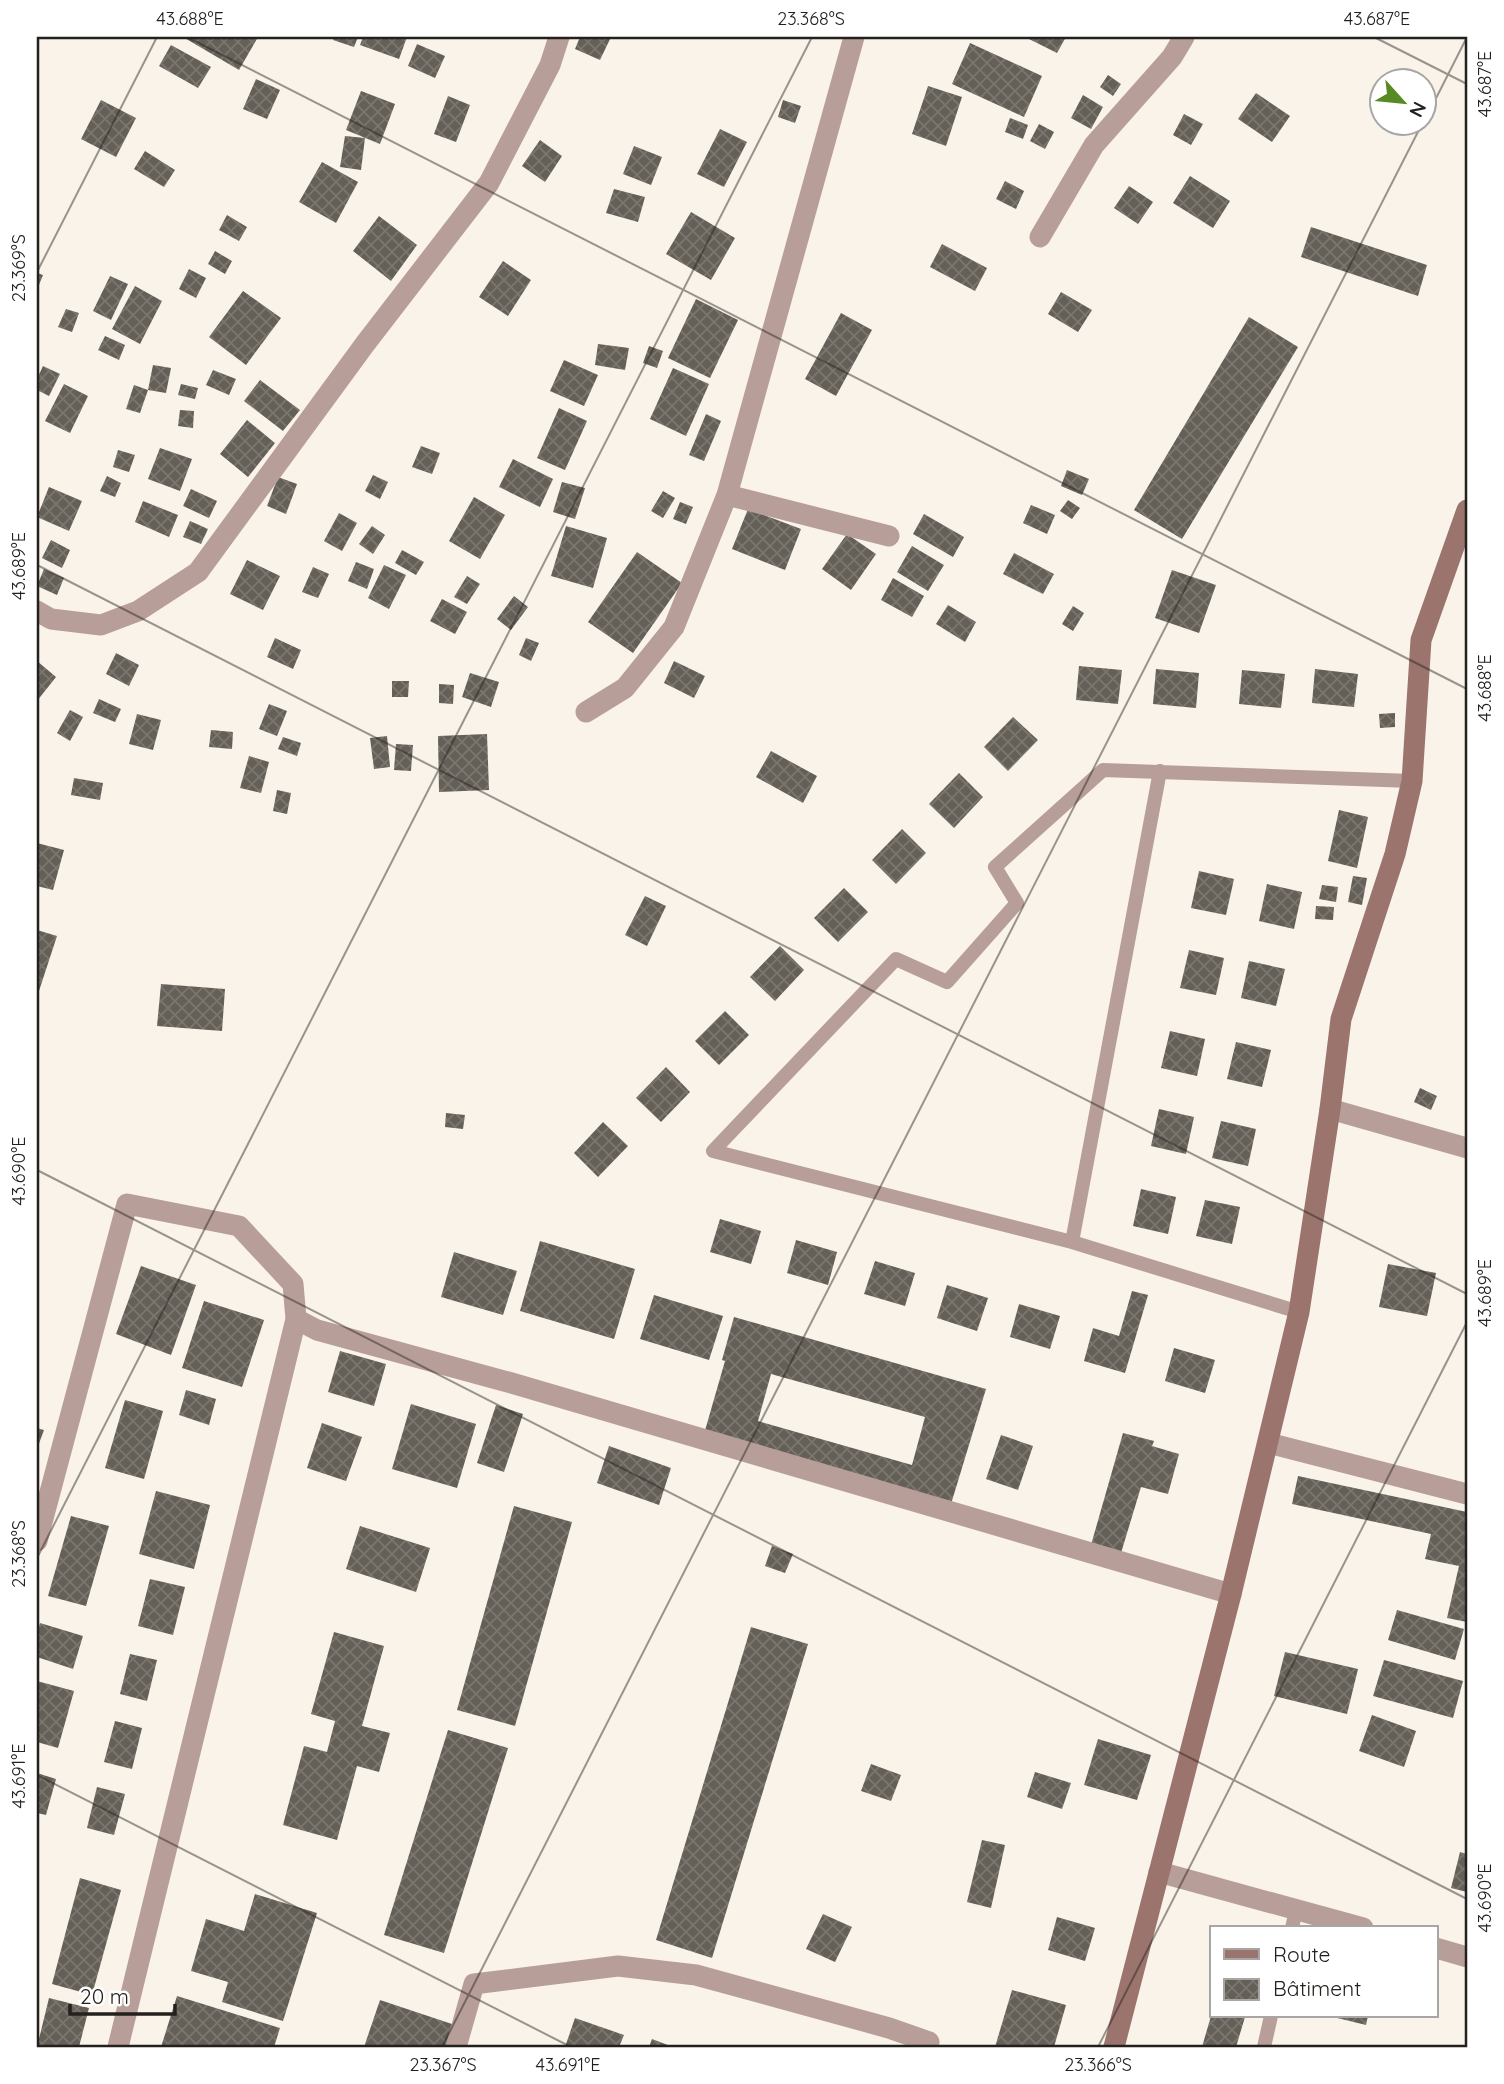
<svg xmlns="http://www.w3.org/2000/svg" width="1504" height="2084" font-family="Quicksand,sans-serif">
	<defs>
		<pattern id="building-cross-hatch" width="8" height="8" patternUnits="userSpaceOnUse" patternTransform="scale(1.75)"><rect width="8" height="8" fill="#645f57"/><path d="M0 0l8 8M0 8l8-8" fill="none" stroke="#7a7670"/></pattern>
	</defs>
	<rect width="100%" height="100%" fill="#faf3e9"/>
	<path fill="url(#building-cross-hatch)" fill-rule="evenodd" d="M183 37H258L239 70Z
		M334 37H358L354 47 333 40Z
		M363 37H407L399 59 360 45Z
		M580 37H611L600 60 575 49Z
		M1025 37H1066L1057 53Z
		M970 43 1042 76 1024 117 952 84Z
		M417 44 445 56 435 78 408 66Z
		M171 45 211 67 198 88 159 66Z
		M1108 75 1121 84 1113 96 1100 87Z
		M256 79 280 90 267 119 243 109Z
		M928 86 962 97 946 146 912 134Z
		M361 91 395 104 380 144 346 130Z
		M1256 93 1290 116 1272 142 1238 119Z
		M1083 95 1103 107 1091 129 1071 118Z
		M448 96 470 105 456 142 434 134Z
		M101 100 136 118 116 157 81 139Z
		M783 100 801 106 795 123 778 117Z
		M1184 114 1203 124 1191 145 1173 135Z
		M1010 118 1028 125 1023 139 1005 132Z
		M1039 124 1054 132 1045 149 1030 141Z
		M720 129 747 142 724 187 697 174Z
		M345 136 365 138 361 170 340 167Z
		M540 140 562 156 545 182 522 166Z
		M634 146 662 157 651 185 623 174Z
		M145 151 175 170 164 187 134 169Z
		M322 162 358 182 336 223 299 202Z
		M1190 176 1230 201 1213 228 1173 203Z
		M1005 181 1024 191 1016 209 996 199Z
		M1129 186 1153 202 1138 224 1114 208Z
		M614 189 645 197 638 222 606 213Z
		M691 212 735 238 711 280 666 254Z
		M227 215 247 227 239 241 219 230Z
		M379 216 417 245 391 281 353 251Z
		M1311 227 1427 265 1418 296 1301 257Z
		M942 244 987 268 975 291 930 267Z
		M215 251 232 261 225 274 208 264Z
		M503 261 531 280 508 316 479 297Z
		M189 269 206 278 196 298 179 289Z
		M37 273 43 275 37 290Z
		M110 276 128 284 111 320 93 311Z
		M135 286 162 301 140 344 112 329Z
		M243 291 281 318 246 365 209 337Z
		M1061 292 1092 310 1078 332 1048 314Z
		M696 299 738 320 710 378 668 358Z
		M66 309 79 313 72 332 58 327Z
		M841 313 872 330 836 396 805 379Z
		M1249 317 1298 347 1182 539 1134 510Z
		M105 336 125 345 119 360 98 350Z
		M598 344 629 348 625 370 595 365Z
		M649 346 663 351 657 368 643 363Z
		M564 360 598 375 584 406 550 391Z
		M153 365 171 368 166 393 148 390 140 413 126 409 134 385 148 390Z
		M43 366 60 374 49 396 37 390V379Z
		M673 368 709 384 686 436 650 419Z
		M213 370 236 379 229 395 206 385Z
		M260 380 300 410 283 431 244 401Z
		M64 384 88 396 70 433 45 421Z
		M181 384 198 388 195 399 178 395Z
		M559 408 587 421 565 470 537 458Z
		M180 410 194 411 193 428 178 426Z
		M706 414 721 421 704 461 689 455Z
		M247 420 275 443 248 477 220 454Z
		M421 446 440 453 432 474 412 467Z
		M160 448 192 459 180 491 148 479Z
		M118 450 135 455 129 472 113 467Z
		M513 459 553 479 540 507 499 487Z
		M1067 470 1089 479 1082 495 1061 486Z
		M373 475 388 482 380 499 365 491Z
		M107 476 121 483 115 497 100 491Z
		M278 477 297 484 286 514 267 506Z
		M562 482 585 488 575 519 553 512Z
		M49 487 82 501 69 531 37 517Z
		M191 489 217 501 209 518 183 506Z
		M663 491 675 498 663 518 651 511Z
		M474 497 505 515 480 559 449 541Z
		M1068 500 1080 508 1072 519 1060 511Z
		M143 501 178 515 169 537 135 522Z
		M680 502 693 507 686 524 673 519Z
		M1031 505 1055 515 1047 534 1023 523Z
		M748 509 801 529 785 570 732 549Z
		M339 513 357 523 342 551 324 541Z
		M924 514 964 537 953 557 913 534Z
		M190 521 208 529 201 544 183 537Z
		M372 526 385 535 373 554 359 544Z
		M566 526 607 538 593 588 551 576Z
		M847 534 876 554 851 590 822 569Z
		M51 540 70 550 62 568 42 558Z
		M912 546 944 565 928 591 897 572Z
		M402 550 424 562 416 575 395 563Z
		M637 552 682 583 633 653 588 622Z
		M1014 553 1054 574 1043 594 1003 574Z
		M247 560 280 576 263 610 230 594Z
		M356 562 374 569 367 589 348 581Z
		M384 565 406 575 389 609 368 598Z
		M313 567 329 574 318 598 302 592Z
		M44 569 64 578 57 595 37 586Z
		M1172 570 1216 585 1199 633 1155 618Z
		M467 576 480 584 467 604 454 597Z
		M893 578 924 596 912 617 881 600Z
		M514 596 528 607 511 630 497 619Z
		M442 599 467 612 455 634 430 621Z
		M948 605 976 622 965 642 936 624Z
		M1073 606 1084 613 1073 631 1062 624Z
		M275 638 301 650 293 669 267 657Z
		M526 638 539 643 531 661 519 655Z
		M116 653 139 665 129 686 106 674Z
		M37 661 56 677 37 701Z
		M674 661 705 676 694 698 664 683Z
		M1079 666 1122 670 1118 704 1076 700Z
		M1156 669 1199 673 1196 708 1153 704Z
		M1315 669 1358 674 1354 707 1312 703Z
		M1242 670 1285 674 1281 708 1239 704Z
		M470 673 499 682 491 707 462 697Z
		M392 681H409L408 697H392Z
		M439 684 454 685 453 704 439 703Z
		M99 699 121 709 115 722 93 713Z
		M269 704 287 711 277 736 259 729Z
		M70 710 83 717 70 741 57 733Z
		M1395 713V727L1380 728 1379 714Z
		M137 714 161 720 153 750 129 744Z
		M1013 717 1038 740 1008 771 984 747Z
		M211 730 233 732 232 749 209 747Z
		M487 734 489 790 439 792 438 736Z
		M387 736 390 767 374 769 370 738Z
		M283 737 301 743 297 756 278 749Z
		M396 744 413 745 411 771 394 770Z
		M771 751 817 776 803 803 756 777Z
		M249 756 269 762 261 793 240 788Z
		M959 773 983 797 954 828 929 804Z
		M74 778 103 783 100 800 71 795Z
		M277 790 291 793 287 814 273 811Z
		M1339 810 1368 817 1357 868 1328 861Z
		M902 829 926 853 896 884 872 860Z
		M37 843 64 850 53 890 37 886Z
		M1199 871 1234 879 1226 915 1191 908Z
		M1353 876 1367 878 1362 905 1348 902Z
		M1267 884 1302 892 1294 929 1259 921Z
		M1322 885 1338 887 1336 902 1319 899Z
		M844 888 868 912 838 942 814 918Z
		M645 896 666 906 647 946 625 935Z
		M1316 906 1334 907 1333 920 1315 919Z
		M37 930 57 936 37 997Z
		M780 946 804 970 775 1001 750 977Z
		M1189 950 1224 958 1216 995 1180 988Z
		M1249 961 1285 969 1276 1006 1241 998Z
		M161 984 225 989 222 1031 157 1026Z
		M725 1011 749 1035 719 1065 695 1041Z
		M1170 1031 1205 1039 1197 1076 1161 1068Z
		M1236 1042 1271 1050 1262 1087 1227 1079Z
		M666 1067 690 1092 661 1122 636 1098Z
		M1420 1088 1437 1096 1431 1110 1414 1102Z
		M1159 1109 1194 1117 1186 1154 1151 1146Z
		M446 1113 465 1115 463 1129 445 1127Z
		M1221 1121 1256 1129 1248 1166 1212 1158Z
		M603 1122 628 1146 598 1177 574 1153Z
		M1141 1189 1176 1197 1168 1234 1133 1226Z
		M1205 1200 1240 1207 1232 1244 1196 1236Z
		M720 1219 761 1231 751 1264 710 1252Z
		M796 1240 837 1252 828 1285 787 1273Z
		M540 1241 635 1269 614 1339 520 1311Z
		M454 1252 517 1271 503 1315 441 1297Z
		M875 1261 915 1273 905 1306 864 1294Z
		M1388 1264 1436 1273 1427 1316 1379 1307Z
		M141 1266 196 1285 171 1355 116 1334Z
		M947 1285 988 1298 977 1331 937 1318Z
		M1132 1291 1148 1295 1125 1373 1084 1361 1093 1328 1119 1336Z
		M654 1295 723 1316 709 1360 640 1339Z
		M204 1301 264 1320 242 1387 182 1368Z
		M1019 1304 1060 1316 1050 1349 1010 1337Z
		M734 1317 986 1389 951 1504 704 1434 725 1361 722 1360ZM771 1374 925 1417 912 1465 758 1421Z
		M1174 1348 1215 1360 1205 1393 1165 1381Z
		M340 1351 386 1364 374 1406 328 1392Z
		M186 1390 216 1399 209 1425 179 1415Z
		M125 1400 163 1411 144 1479 105 1468Z
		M411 1404 476 1424 457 1488 392 1469Z
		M496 1405 523 1414 504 1472 477 1463Z
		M322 1423 362 1437 346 1481 307 1468Z
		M37 1428 44 1430 37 1449Z
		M1123 1433 1154 1441 1152 1446 1179 1454 1168 1494 1141 1487 1121 1553 1091 1545Z
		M1001 1435 1033 1446 1018 1490 986 1479Z
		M609 1446 671 1468 659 1505 597 1483Z
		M1298 1476 1467 1512V1622L1447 1618 1459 1566 1425 1559 1431 1534 1292 1504Z
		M156 1491 210 1505 194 1569 139 1554Z
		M514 1506 572 1522 515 1726 457 1710Z
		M71 1516 109 1526 86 1606 48 1596Z
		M360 1526 430 1548 416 1592 346 1569Z
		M772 1546 793 1554 785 1573 765 1566Z
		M150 1579 185 1587 173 1635 138 1626Z
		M1397 1610 1464 1629 1455 1660 1388 1640Z
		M40 1623 83 1636 73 1669 37 1657V1634Z
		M751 1627 808 1644 712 1958 656 1940Z
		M334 1632 384 1646 362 1726 390 1733 379 1772 357 1766 337 1840 283 1825 304 1746 327 1752 335 1721 311 1714Z
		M1285 1652 1358 1669 1347 1714 1274 1696Z
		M130 1654 157 1660 147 1701 120 1694Z
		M1384 1660 1463 1681 1453 1718 1373 1696Z
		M37 1681 74 1691 58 1748 37 1742Z
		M1372 1715 1416 1731 1404 1767 1359 1751Z
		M115 1721 142 1728 132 1769 104 1762Z
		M448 1730 508 1748 444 1953 384 1935Z
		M1098 1739 1151 1755 1137 1800 1084 1785Z
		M871 1764 901 1775 891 1801 861 1791Z
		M1035 1772 1071 1783 1062 1809 1027 1797Z
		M37 1773 56 1779 46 1815 37 1813Z
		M97 1787 125 1794 114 1835 87 1828Z
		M982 1840 1005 1845 991 1908 967 1902Z
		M1460 1852 1467 1854V1892L1451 1888Z
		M80 1878 121 1890 92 1995 52 1984Z
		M255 1894 317 1913 283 2021 222 2002 228 1982 191 1971 206 1919 244 1931Z
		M823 1914 852 1927 835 1962 806 1949Z
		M1057 1917 1095 1928 1085 1961 1048 1950Z
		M1012 1990 1066 2005 1054 2047H995Z
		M177 1996 280 2028 274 2047H208L202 2045 201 2047H161Z
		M49 1998 89 2008 79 2047H37Z
		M380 2000 455 2025 448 2047H364Z
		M1211 2016 1245 2017 1236 2047H1202Z
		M1329 2016H1368L1366 2025Z
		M575 2018 624 2035 619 2047H565Z
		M652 2039 673 2047H649Z"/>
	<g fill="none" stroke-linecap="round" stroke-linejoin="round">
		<path stroke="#b89e98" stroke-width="14" d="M1072 1242 1160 771
			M1299 1312 1072 1242 713 1151 896 959 947 982 1017 903 995 867 1103 770 1412 781
			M1292 1928 1296 1910
			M1264 2047 1271 2016"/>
		<path stroke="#b89e98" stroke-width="21" d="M1040 237 1094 145 1172 57 1184 37
			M727 495 889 536
			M37 611 51 619 101 625 138 611 198 572 365 344 489 183 550 65 559 37
			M586 712 625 688 674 627 727 495 854 37
			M1330 1109 1467 1148
			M1268 1443 1467 1494
			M37 1541 127 1204 239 1226 293 1284 296 1319
			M1159 1872 1363 1928
			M1436 1948 1467 1957
			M118 2047 296 1319 317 1330 508 1382 1231 1594
			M456 2047 474 1984 618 1966 696 1975 889 2028 929 2042"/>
		<path stroke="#9a746d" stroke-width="21" d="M1114 2047 1231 1594 1299 1312 1330 1109 1341 1019 1395 854 1412 781 1421 640 1467 510"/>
	</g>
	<path fill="none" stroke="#23201d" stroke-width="2" stroke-opacity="0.45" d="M187 37 1467 689M1374 37 1467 84M1424 122 1467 37M37 272 157 37M37 565 1467 1294M37 1170 1467 1899M37 1558 812 37M37 1775 571 2047M442 2047 1423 122M1098 2047 1467 1322"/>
	<rect width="1504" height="2084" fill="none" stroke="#ffffff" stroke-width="77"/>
	<rect x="1210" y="1926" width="228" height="91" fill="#ffffff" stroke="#a7a6a5" stroke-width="2"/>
	<rect x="1224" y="1949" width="35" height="10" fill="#9a746d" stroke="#a7a6a5" stroke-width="2"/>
	<text x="1273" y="1962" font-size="21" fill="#23201d">Route</text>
	<rect x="1224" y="1979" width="35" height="21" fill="url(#building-cross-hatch)" stroke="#a7a6a5" stroke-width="2"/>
	<text x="1273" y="1996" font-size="21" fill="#23201d">Bâtiment</text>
	<g transform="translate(1403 102) rotate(117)"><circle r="33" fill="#ffffff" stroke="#a7a6a5" stroke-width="2"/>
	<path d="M0-5L12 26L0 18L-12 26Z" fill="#578a22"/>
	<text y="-10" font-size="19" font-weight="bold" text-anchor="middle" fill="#23201d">N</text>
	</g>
	<path d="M70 2004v10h105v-10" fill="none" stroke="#23201d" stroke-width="3.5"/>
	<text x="80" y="2004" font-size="21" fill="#23201d" stroke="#ffffff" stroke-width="5" paint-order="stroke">20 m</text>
	<rect x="38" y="38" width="1428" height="2008" fill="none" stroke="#23201d" stroke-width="2.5"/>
	<g font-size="18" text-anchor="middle" fill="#23201d">
		<text x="190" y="25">43.688°E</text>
		<text x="811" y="25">23.368°S</text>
		<text x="1377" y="25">43.687°E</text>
		<text transform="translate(1485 84) rotate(-90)" y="6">43.687°E</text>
		<text transform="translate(19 268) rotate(-90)" y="6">23.369°S</text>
		<text transform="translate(19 566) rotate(-90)" y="6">43.689°E</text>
		<text transform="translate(1485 688) rotate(-90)" y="6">43.688°E</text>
		<text transform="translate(19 1171) rotate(-90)" y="6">43.690°E</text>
		<text transform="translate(1485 1293) rotate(-90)" y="6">43.689°E</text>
		<text transform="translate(19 1554) rotate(-90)" y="6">23.368°S</text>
		<text transform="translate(19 1776) rotate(-90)" y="6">43.691°E</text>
		<text transform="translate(1485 1898) rotate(-90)" y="6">43.690°E</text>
		<text x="443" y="2071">23.367°S</text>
		<text x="568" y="2071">43.691°E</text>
		<text x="1098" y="2071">23.366°S</text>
	</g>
</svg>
